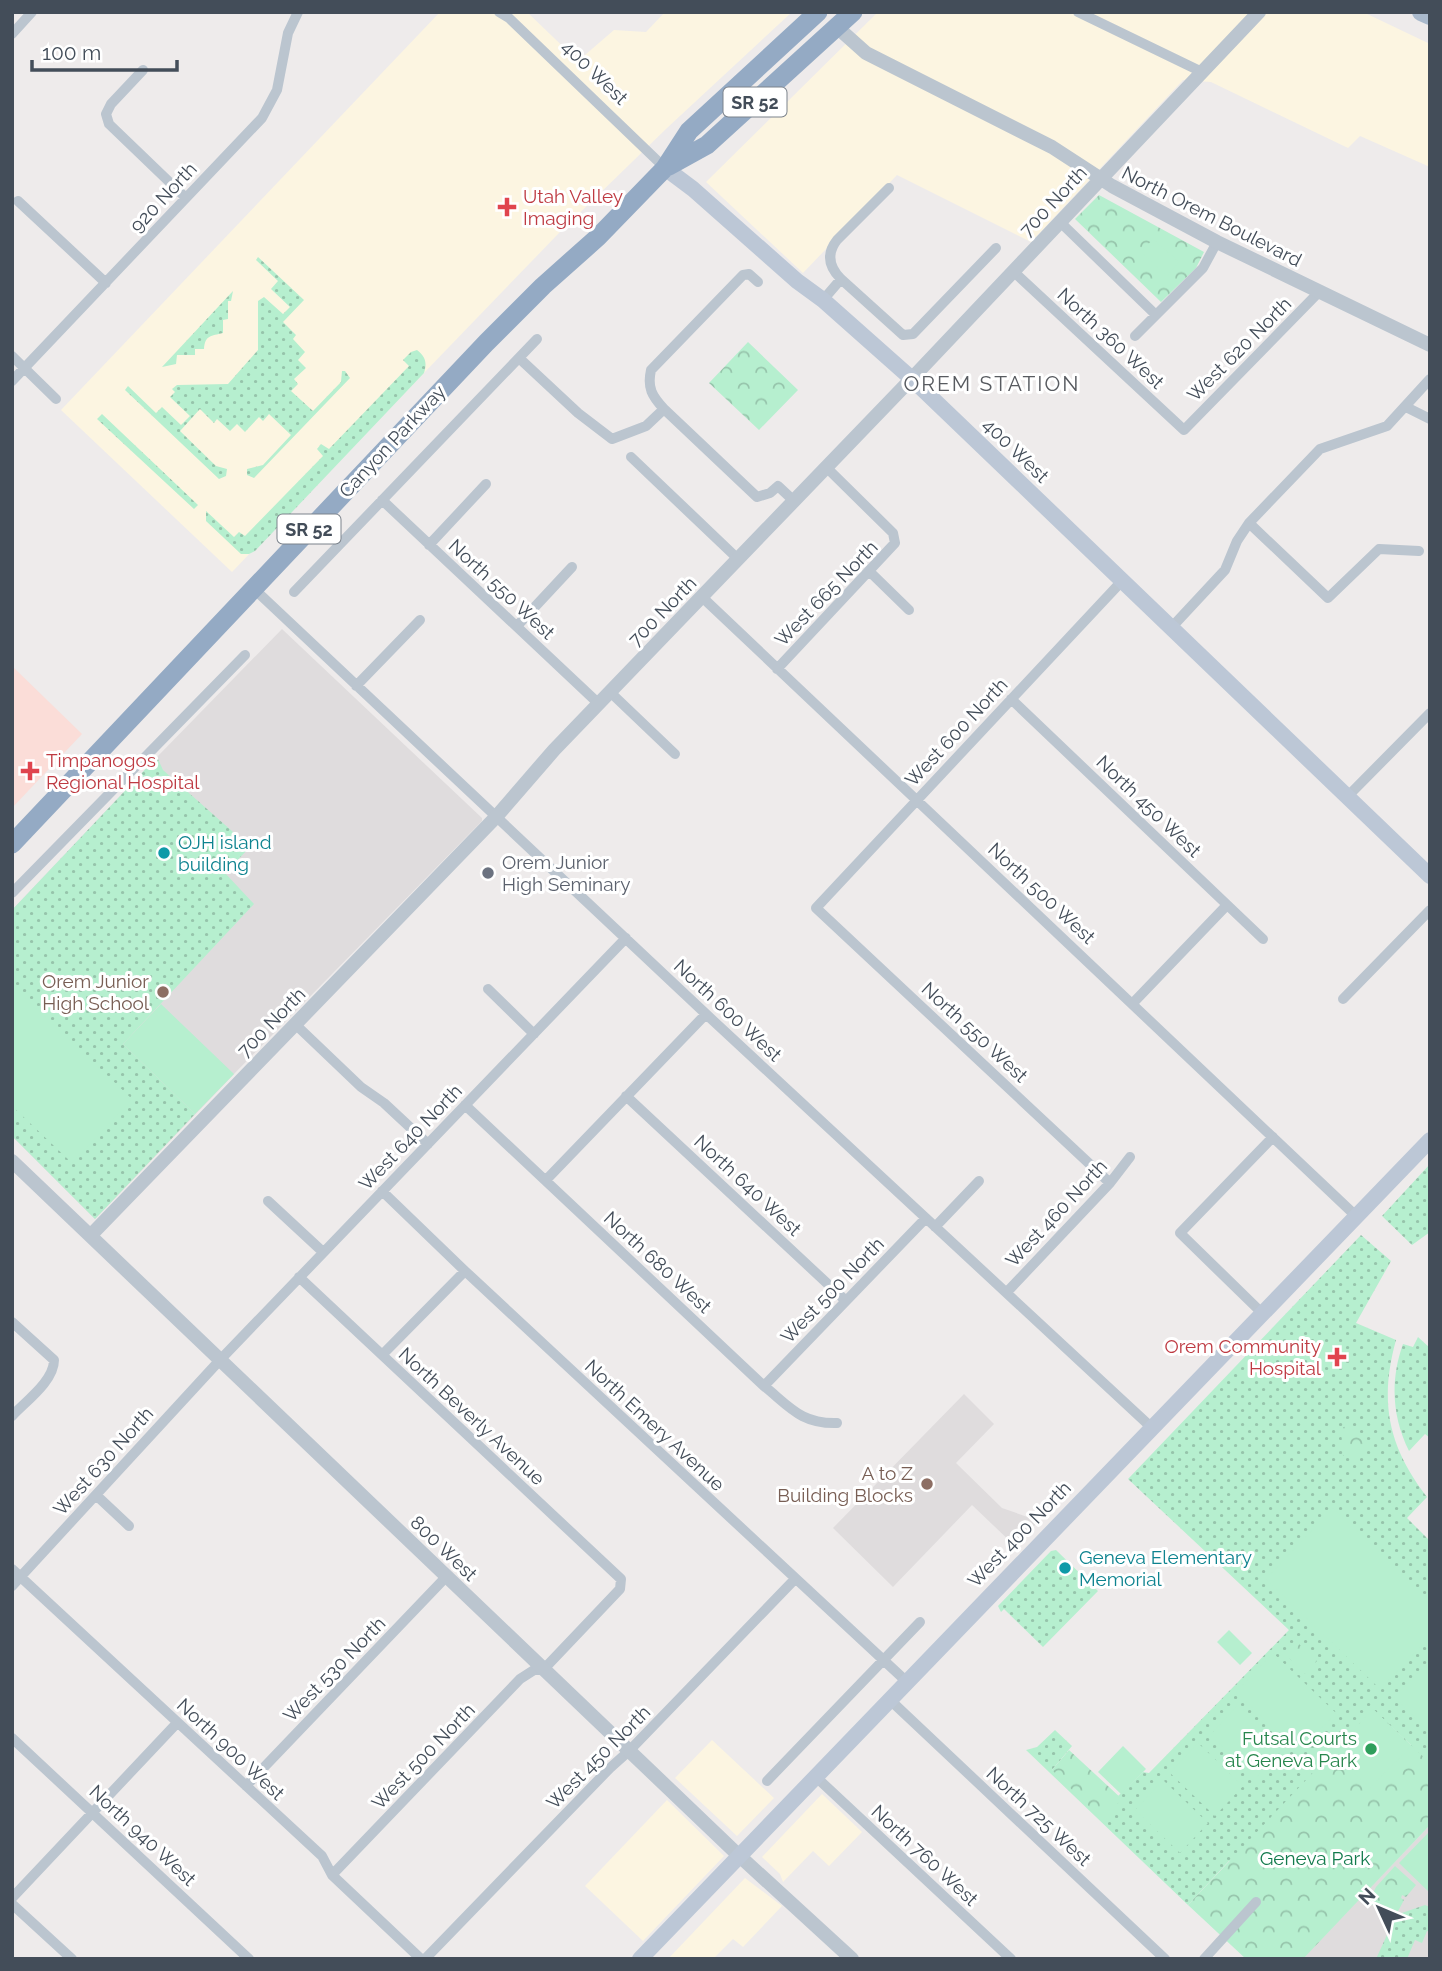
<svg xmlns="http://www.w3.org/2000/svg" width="1442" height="1971" font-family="Raleway,sans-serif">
	<defs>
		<pattern id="grass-dots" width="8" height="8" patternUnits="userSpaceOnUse" patternTransform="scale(1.75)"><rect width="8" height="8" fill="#b6efcf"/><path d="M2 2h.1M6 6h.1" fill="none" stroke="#96c4ab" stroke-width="1.8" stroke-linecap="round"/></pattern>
		<pattern id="park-crowns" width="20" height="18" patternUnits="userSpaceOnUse" patternTransform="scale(1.75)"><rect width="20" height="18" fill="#b6efcf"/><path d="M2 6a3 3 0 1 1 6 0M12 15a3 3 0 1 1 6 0" fill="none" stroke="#96c4ab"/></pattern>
	</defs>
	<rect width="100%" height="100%" fill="#eeebeb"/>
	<path fill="#fcf5e1" d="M440 12H527L578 61 614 30 646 32 665 12H792L667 128 559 233 232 572 61 410Z
		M878 12H1363L1430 44V167L1360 136 1348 148 1211 82 1183 80 1031 242 897 175 803 273 706 182Z
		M712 1740 774 1798 737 1836 675 1778Z
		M822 1794 862 1832 829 1866 813 1851 783 1882 780 1874 762 1857Z
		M667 1800 724 1856 643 1941 585 1886Z
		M745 1878 782 1906 743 1947 733 1939 713 1959H668Z"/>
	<path fill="#dfdcdd" d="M282 629 482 818V821L234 1074 95 1219 12 1136V910L157 757Z
		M964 1394 994 1424 956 1463 1002 1508 1039 1521 1015 1546 972 1505 893 1587 833 1528Z
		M1430 1825V1959H1302Z"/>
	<path fill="#fbddd8" d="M12 666 82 734 12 808Z"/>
	<path fill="url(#grass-dots)" fill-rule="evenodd" d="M258 257 304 300 283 322 296 335 293 339 305 352 298 360 306 368 294 379 298 384 291 391 313 411 341 382 342 371H345L350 378 254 478 247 475V469L263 465 291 435 269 414 263 421 259 417 245 432 237 424 230 431 217 419 214 423 200 409 180 431 216 466 227 469 226 476 219 479 125 390 128 386 156 413 162 407 181 425 190 416 170 397 175 392 172 389 177 385 228 384 258 350V301L264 297 283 314 290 307 271 289 278 281 256 260Z
		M233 291 231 301H228V319L223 320V333C211 336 205 335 204 349H195V355H177L176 364 162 367Z
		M417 350C426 357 427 363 424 373L255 551 249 554H241L206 521V511L234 537 239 532 245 536 323 456 317 449 321 444 329 449 409 366 403 360 411 352Z
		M102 414 198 505 194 509 97 419Z
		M157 757 163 770 250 847 225 873 254 904 123 1044 195 1114 95 1219 12 1136V910Z
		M1430 1164V1232L1412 1245 1382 1216Z
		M1361 1235 1391 1261 1356 1323 1396 1340C1379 1402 1388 1446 1427 1497L1407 1518 1430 1541V1825L1229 1861 1188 1905 1026 1750 1037 1747 1055 1730 1072 1746 1052 1770 1121 1799 1118 1796 1143 1772 1149 1773 1289 1630 1128 1479ZM1373 1710 1411 1745 1370 1787Z
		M1418 1337 1430 1348V1438L1425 1434 1409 1451C1392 1417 1390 1380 1403 1344L1413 1347Z
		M1056 1550 1098 1591 1043 1647 1004 1609 1001 1612 998 1606 1051 1551Z
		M1425 1905 1430 1907V1932L1427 1931 1422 1943 1415 1940 1407 1959H1376L1396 1915Z"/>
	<path fill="url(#park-crowns)" d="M1099 195 1204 252 1196 268 1161 302 1075 219Z
		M748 342 798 390 759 430 709 383Z
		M1347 1426 1364 1441 1365 1455 1343 1456 1341 1428Z
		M1299 1644 1317 1661 1305 1674 1287 1656Z
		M1373 1709 1430 1763V1825L1303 1959H1246L1188 1905Z
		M1069 1750 1122 1799 1103 1820 1052 1770Z
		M1395 1866 1416 1885 1406 1897 1402 1895 1401 1898 1404 1900 1396 1915 1368 1903 1376 1887Z"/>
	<path fill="#b6efcf" d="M1153 239 1179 262 1167 276 1141 252Z
		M16 989 132 1099 72 1163 12 1106V993Z
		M161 1004 234 1074 195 1114 123 1044Z
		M1333 1508 1430 1600V1637L1380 1689 1266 1579Z
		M1229 1630 1252 1653 1240 1665 1217 1642Z
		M1273 1653 1336 1713 1299 1752 1236 1692Z
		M1430 1660V1732L1394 1697Z
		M1238 1705 1284 1748 1256 1778 1210 1735Z
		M1373 1709 1411 1746 1370 1788 1332 1752Z
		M1198 1743 1243 1786 1215 1816 1170 1773Z
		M1123 1746 1146 1769 1121 1794 1098 1772Z
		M1163 1780 1208 1823 1180 1853 1135 1810Z
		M1430 1831V1893L1399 1863Z"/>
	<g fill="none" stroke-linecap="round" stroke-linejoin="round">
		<path stroke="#bbc5cf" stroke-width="10" d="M499 12 509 18 665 168
			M1078 12 1202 72
			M12 34 32 12
			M143 70 111 104 106 114 109 124 186 198
			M889 188 837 240C826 254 829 267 841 279L903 335 913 334 996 248
			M18 201 106 283
			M1060 222 1156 315
			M1014 272 1184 430 1319 292
			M758 282 749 274 743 275 651 370C647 388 652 396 664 409L757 497 770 493 778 486 794 501
			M823 300 841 279
			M1135 336 1203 268 1217 242
			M12 356 56 399
			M519 358 578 413 612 439 646 426 664 409
			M12 381 262 118 277 90 288 33 298 12
			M1406 407 1430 419
			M631 457 738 559
			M382 500 599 704
			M1249 523 1328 598 1379 549 1419 551
			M429 545 486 484
			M870 572 909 610
			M253 588 706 1014 1151 1427
			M294 592 537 339
			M702 597 1357 1217
			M517 626 572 567
			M1171 628 1225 570 1237 541 1249 523 1320 449 1387 426 1430 379
			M777 669 895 543 893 533 827 468
			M356 686 420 620
			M610 692 675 754
			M1011 699 1263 939
			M1348 796 1430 713
			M12 893 245 655
			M488 989 534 1034
			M1343 999 1430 910
			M1133 1003 1227 905
			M295 1024 361 1087 384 1103 428 1144
			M626 1096 845 1300
			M465 1105 764 1386C790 1407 801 1424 837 1423
			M546 1180 706 1014
			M1110 1183 816 908 1122 581
			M382 1191 465 1271 906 1681
			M268 1201 323 1252
			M935 1227 979 1181
			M299 1277 621 1579 620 1589 543 1670H534L520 1679 332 1875
			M1007 1292 1110 1183 1130 1157
			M1262 1313 1180 1233 1273 1137
			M12 1322 54 1360C54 1381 26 1401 12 1416
			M382 1355 465 1271
			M764 1386 926 1218
			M96 1495 129 1526
			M12 1569 322 1856 332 1875 421 1959
			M12 1586 220 1360 626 938
			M889 1699 1165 1959
			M12 1738 249 1959
			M815 1776 1011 1959
			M767 1781 920 1622
			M246 1786 446 1577
			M12 1898 177 1723
			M12 1904 72 1959
			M425 1959 610 1768 629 1751 795 1579
			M1204 1959 1256 1902"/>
		<path stroke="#bbc5cf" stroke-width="14" d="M838 28 866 53 1052 147 1112 186 1217 242 1430 345
			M12 1161 733 1850 852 1959
			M91 1235 496 817 554 750 918 372 1259 12"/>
		<path stroke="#bcc7d6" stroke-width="16" d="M665 168 693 189 797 281 823 300 912 379 1430 876
			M640 1959 1430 1140"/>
		<path stroke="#a9b9cc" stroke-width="18" d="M1421 12 1430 16"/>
		<path stroke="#94aac4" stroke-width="19" d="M669 166 707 145 853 12
			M12 844 486 343 543 286 598 237 665 168 689 131 818 12"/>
	</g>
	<g fill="#e0444e" stroke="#fff" stroke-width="2.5">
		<path d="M503.5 196.5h7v7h7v7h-7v7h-7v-7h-7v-7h7z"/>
		<path d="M26.5 760.5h7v7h7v7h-7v7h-7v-7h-7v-7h7z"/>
		<path d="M1333.5 1346.5h7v7h7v7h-7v7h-7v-7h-7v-7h7z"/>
	</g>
	<g fill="#0f9aa8" stroke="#fff" stroke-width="2.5">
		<circle cx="164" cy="853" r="7"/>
		<circle cx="1065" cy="1568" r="7"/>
	</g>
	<circle fill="#6b7280" stroke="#fff" stroke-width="2.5" cx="488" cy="873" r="7"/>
	<g fill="#8d6e63" stroke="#fff" stroke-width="2.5">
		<circle cx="163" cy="992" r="7"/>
		<circle cx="927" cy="1484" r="7"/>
	</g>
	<circle fill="#2e9e5b" stroke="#fff" stroke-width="2.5" cx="1371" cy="1749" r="7"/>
	<g text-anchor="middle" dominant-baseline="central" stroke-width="6" stroke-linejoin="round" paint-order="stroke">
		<g fill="#fff" stroke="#7b828b" stroke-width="2">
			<rect x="723.5" y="87.5" width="63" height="29" rx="5"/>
			<rect x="277.5" y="514.5" width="63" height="29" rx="5"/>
		</g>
		<g font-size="18" font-weight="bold" fill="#434d59">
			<text x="755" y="102">SR 52</text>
			<text x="309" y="529">SR 52</text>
		</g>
		<g font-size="19" fill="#434d59" stroke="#fff">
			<text transform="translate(595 72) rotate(44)">400 West</text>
			<text transform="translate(163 197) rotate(-47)">920 North</text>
			<text transform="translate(1053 201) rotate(-47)">700 North</text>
			<text transform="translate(1212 216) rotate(27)">North Orem Boulevard</text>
			<text transform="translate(1111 338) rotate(43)">North 360 West</text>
			<text transform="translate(1239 349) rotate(-45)">West 620 North</text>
			<text transform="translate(392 441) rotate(-47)">Canyon Parkway</text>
			<text transform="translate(1016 450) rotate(44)">400 West</text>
			<text transform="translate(502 589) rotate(43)">North 550 West</text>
			<text transform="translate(826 593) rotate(-46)">West 665 North</text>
			<text transform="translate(662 611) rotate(-46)">700 North</text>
			<text transform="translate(956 732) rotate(-47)">West 600 North</text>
			<text transform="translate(1149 806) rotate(44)">North 450 West</text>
			<text transform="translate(1042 893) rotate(43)">North 500 West</text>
			<text transform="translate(728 1010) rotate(43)">North 600 West</text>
			<text transform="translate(271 1022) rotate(-46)">700 North</text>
			<text transform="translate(975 1032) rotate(43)">North 550 West</text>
			<text transform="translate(410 1137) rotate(-46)">West 640 North</text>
			<text transform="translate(748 1185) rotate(43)">North 640 West</text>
			<text transform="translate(1056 1213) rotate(-47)">West 460 North</text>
			<text transform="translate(658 1262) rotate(43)">North 680 West</text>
			<text transform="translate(832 1290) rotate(-46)">West 500 North</text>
			<text transform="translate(472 1416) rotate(43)">North Beverly Avenue</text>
			<text transform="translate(655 1425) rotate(43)">North Emery Avenue</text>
			<text transform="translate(103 1461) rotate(-48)">West 630 North</text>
			<text transform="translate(1019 1534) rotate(-46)">West 400 North</text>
			<text transform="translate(444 1548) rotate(44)">800 West</text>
			<text transform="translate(334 1669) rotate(-46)">West 530 North</text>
			<text transform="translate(231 1749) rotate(43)">North 900 West</text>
			<text transform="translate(423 1756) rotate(-46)">West 500 North</text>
			<text transform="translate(598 1757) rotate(-45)">West 450 North</text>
			<text transform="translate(1039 1816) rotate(43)">North 725 West</text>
			<text transform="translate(143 1835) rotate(43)">North 940 West</text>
			<text transform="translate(925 1855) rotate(43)">North 760 West</text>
		</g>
		<g font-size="19" fill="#be3a42" stroke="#fff" text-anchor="start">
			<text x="523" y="196">Utah Valley<tspan x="523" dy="22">Imaging</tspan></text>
			<text x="46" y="760">Timpanogos<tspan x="46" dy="22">Regional Hospital</tspan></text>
			<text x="1321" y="1346" text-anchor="end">Orem Community<tspan x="1321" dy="22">Hospital</tspan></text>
		</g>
		<g font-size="19" fill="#0d838f" stroke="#fff" text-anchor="start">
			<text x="178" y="842">OJH island<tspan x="178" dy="22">building</tspan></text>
			<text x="1079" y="1557">Geneva Elementary<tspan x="1079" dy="22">Memorial</tspan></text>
		</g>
		<g font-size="19" fill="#5b616d" stroke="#fff" text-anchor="start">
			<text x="502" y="862">Orem Junior<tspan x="502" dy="22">High Seminary</tspan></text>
		</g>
		<g font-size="19" fill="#785e54" stroke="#fff" text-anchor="end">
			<text x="149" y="981">Orem Junior<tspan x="149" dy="22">High School</tspan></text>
			<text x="913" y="1473">A to Z<tspan x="913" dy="22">Building Blocks</tspan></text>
		</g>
		<g font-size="19" fill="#27864d" stroke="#fff" text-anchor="end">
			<text x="1357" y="1738">Futsal Courts<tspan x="1357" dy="22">at Geneva Park</tspan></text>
		</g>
		<g font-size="19" fill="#137b4d" stroke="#fff">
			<text x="1315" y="1858">Geneva Park</text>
		</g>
		<g font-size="21" letter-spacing="2" fill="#585b60" stroke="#fff">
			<text x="992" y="383">OREM STATION</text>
		</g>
	</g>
	<rect width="1442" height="1971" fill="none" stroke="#434d59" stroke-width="28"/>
	<g transform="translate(1379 1908) rotate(314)" stroke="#ffffff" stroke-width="5" paint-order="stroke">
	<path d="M0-5L12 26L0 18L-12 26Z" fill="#434d59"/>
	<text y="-10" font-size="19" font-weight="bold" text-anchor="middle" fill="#434d59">N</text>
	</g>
	<path d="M32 60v10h145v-10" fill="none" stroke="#434d59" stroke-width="3.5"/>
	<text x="42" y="60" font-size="21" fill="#434d59" stroke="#ffffff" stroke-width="5" paint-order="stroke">100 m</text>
</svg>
